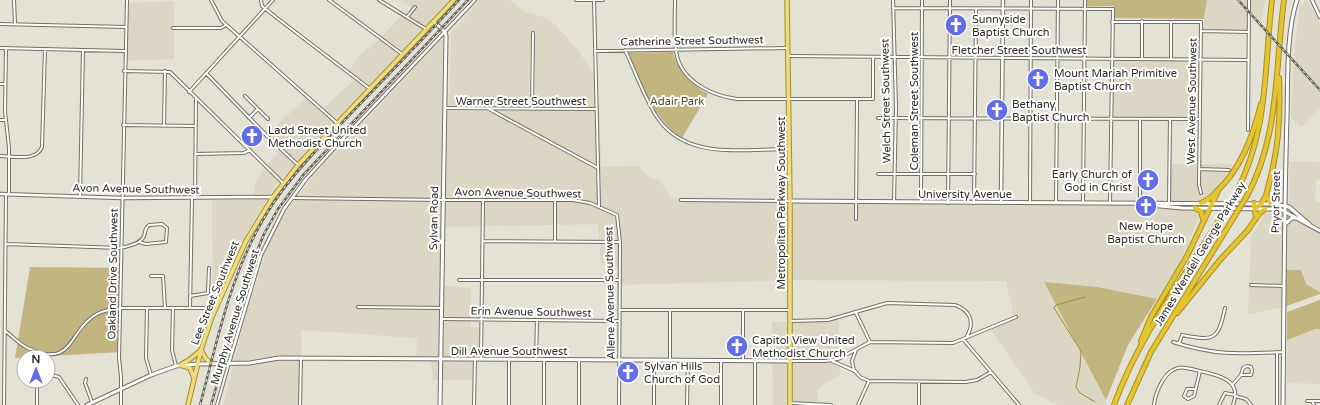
<svg xmlns="http://www.w3.org/2000/svg" width="1320" height="405" font-family="'Varela Round',sans-serif">
	<rect width="100%" height="100%" fill="#e4e1d5"/>
	<path fill="#dbd7c4" d="M401 0H450L426 26 407 16 412 8Z
		M480 0H509L525 12 547 18 556 25 577 49 594 74V97L599 98 601 167 638 166 651 179 659 180 671 197 1007 203H1169L1171 164H1233L1205 204 1174 276 1157 299 1128 293 1044 283 1106 400 1105 405H1057L1035 394 990 328 1014 319 1006 281 789 280 620 285 618 267 601 265 598 224 443 227V286L471 288V327L480 328 481 360H474V380H433L431 359H416L417 338 301 330V405H223L247 311 268 246 284 214 316 173 443 38 442 111H535L534 50H530L529 106 449 105 451 33Z
		M1207 0H1265L1261 23 1247 5V30L1203 29Z
		M1307 0 1320 23V109L1301 127 1291 117 1294 54 1300 6Z
		M174 1V59L123 61 126 3Z
		M401 16 422 30 278 182 213 288 212 200 254 199 255 182 278 152 264 137 306 98 321 111 355 79 347 73 366 48 370 49Z
		M1111 58 1201 62 1200 118H1111Z
		M1290 161 1320 162V180H1316L1315 201 1320 202V292L1306 284 1284 307 1248 314 1251 237 1265 213H1285L1289 215Z
		M1320 300V384L1287 383V312Z
		M838 319 840 374 818 389V405H773L772 322Z"/>
	<path fill="#c3b580" d="M1087 0H1207L1204 19 1115 18 1114 6H1087Z
		M673 52C678 72 691 84 708 94L682 138C654 121 642 83 628 53Z
		M30 267 120 268 121 352 15 358Z
		M1284 270H1301L1306 284 1320 292V294L1284 307Z
		M1044 282 1097 287 1157 299 1128 345 1106 400Z
		M1320 300V329H1315L1287 340V312Z"/>
	<g fill="none" stroke-linecap="round" stroke-linejoin="round">
		<path stroke="#a58e27" stroke-width="1" d="M1085 297 1056 305 1054 308 1081 351 1080 367 1076 387 1080 393 1095 402"/>
		<g stroke="#727065" stroke-width="4">
			<path id="minor" d="M14 0 15 24
				M211 0 222 21 337 123
				M261 0 262 6 277 18 370 89
				M329 0 402 54
				M379 0 426 29
				M576 0H603
				M594 0 599 207
				M675 0C675 18 673 39 677 56 683 82 713 96 737 99H873V57
				M893 0 896 107 894 202
				M893 8 1113 9 1110 202
				M407 17 415 7
				M1112 22H1201L1199 185 1201 193
				M1171 22V59
				M0 24 126 27
				M173 28H221L226 25
				M1201 31 1249 32
				M0 48 125 51
				M6 48 5 111 9 148V194
				M625 50C635 71 643 94 655 114 683 161 741 149 788 149
				M595 51 788 48
				M788 56 1249 60
				M1142 58V21
				M124 71 170 72 283 183
				M206 73 268 137 297 164
				M0 84H5
				M189 92 273 0
				M245 96 258 109
				M445 108 597 109
				M489 109 598 168
				M532 109 533 33
				M249 118 258 109 268 119
				M878 118 1200 119
				M0 120H5
				M123 125 195 126
				M164 126 165 71
				M1248 130 1249 0
				M195 154 244 153 250 150
				M0 156C13 156 36 162 42 147L45 49
				M1199 169 1229 170
				M878 174H975
				M80 196 83 50
				M195 198 196 98
				M293 198 443 200H573L590 203 617 215 620 242 619 405
				M555 199V241
				M681 200 790 201
				M921 202 922 0
				M948 203 950 0
				M974 203 976 9
				M1030 203 1031 0
				M1056 203 1058 0
				M1083 203 1085 0
				M1140 204V119
				M1169 204 1170 119
				M856 219 857 99
				M483 241 620 242
				M6 244 121 248C128 246 141 244 144 236 146 231 144 229 149 225L162 224 167 228 166 242 146 244 139 242
				M151 276H163L165 308
				M459 280H619
				M1251 285 1284 286
				M190 296 208 293 209 268
				M358 307 442 308
				M120 308H215
				M147 308 146 358 151 375
				M173 308 172 350 176 366
				M190 308 192 198
				M619 310H790
				M743 310V361
				M856 313 870 342
				M441 319 619 321
				M790 321 828 320 887 303 955 305C970 310 975 322 967 336
				M5 331C14 337 20 345 30 349 71 367 68 336 91 318 99 311 110 309 120 309
				M963 339 1019 405
				M1173 342C1217 356 1239 354 1283 352
				M1179 344 1182 335C1214 341 1218 341 1225 308
				M481 359 483 200
				M536 360 537 320
				M670 360V310
				M790 361H825L838 359 870 342 953 343 1016 317
				M832 361 855 371 860 377 869 381 966 382 977 380 991 372
				M854 371 852 361 856 350
				M48 374 59 377 78 405
				M86 379 85 383 92 402
				M1232 385 1241 375 1243 368 1247 366 1251 367 1252 371 1251 375H1241
				M1196 389H1187L1184 396 1188 399 1194 396 1200 371
				M1235 396 1246 399 1251 405
				M1307 401H1320
				M1312 401 1314 405
				M790 403 831 405
				M4 405 6 194
				M37 405V381
				M121 405V377L119 358 127 0
				M217 405 229 363
				M300 405 301 358
				M474 405 475 359
				M509 405V360
				M544 405V360
				M579 405V360
				M654 405V360
				M687 405 688 360
				M721 405V360
				M755 405V361
				M858 405 869 381
				M919 405V382
				M1154 405C1155 394 1163 375 1173 370 1181 365 1191 369 1200 371 1218 375 1243 380 1233 405
				M1219 405 1225 393 1235 395
				M1277 405V352"/>
		</g>
		<g stroke="#727065" stroke-width="4.5">
			<path id="tertiary" d="M1312 0 1320 17
				M0 194 122 198 273 197
				M1001 202 1003 0
				M229 363 261 255 284 209 306 179 336 146 475 0"/>
		</g>
		<g stroke="#727065" stroke-width="5">
			<path id="secondary" d="M434 22 445 32 446 36 440 405
				M790 201 1275 204 1289 207 1309 224
				M1150 205 1182 208 1280 209 1320 231
				M1285 224 1292 218H1297
				M87 405 151 375 176 366 198 364 250 363 279 358 790 361
				M1283 405C1284 309 1284 213 1287 117 1288 83 1286 32 1297 0"/>
		</g>
		<g stroke="#a58f2b" stroke-width="5.5">
			<path id="primary" d="M787 0 790 201V405
				M201 350 206 359 212 363
				M180 365 189 360 200 351
				M180 365 190 368 194 378
				M188 405 201 350 212 317 246 241 273 197 298 165 454 0"/>
		</g>
		<g stroke="#a58f2b" stroke-width="6">
			<path id="motorway" d="M1236 193C1269 130 1264 68 1272 0
				M1247 196C1280 135 1275 67 1284 0
				M1201 203C1208 201 1212 196 1216 192 1241 169 1253 136 1261 104
				M1254 203 1256 218
				M1270 203 1266 195C1278 154 1281 120 1279 78
				M1195 208 1201 211 1203 219
				M1255 209 1262 203 1266 195
				M1177 313 1220 260 1248 230 1259 214 1265 209
				M1141 341 1151 317 1187 256 1219 189
				M1114 405C1138 338 1182 280 1219 220
				M1127 405 1151 352 1234 217"/>
		</g>
		<use href="#minor" stroke="#fff" stroke-width="2"/>
		<use href="#tertiary" stroke="#fff" stroke-width="2.5"/>
		<use href="#secondary" stroke="#fff" stroke-width="3"/>
		<use href="#primary" stroke="#efdc81" stroke-width="3.5"/>
		<use href="#motorway" stroke="#e5c42d" stroke-width="4"/>
		<g stroke="#63625b" stroke-width="2.5">
			<path id="rail" d="M1238 0 1320 90
				M200 405C216 346 229 281 259 227 280 187 311 156 342 123 381 82 421 42 459 0
				M211 405 251 266 264 234 278 209 304 174 468 0"/>
		</g>
		<use href="#rail" stroke="#fff" stroke-width="1" stroke-dasharray="3" stroke-linecap="butt"/>
		<g stroke="#a58f2b" stroke-width="6" stroke-linecap="butt">
			<path id="motorway-bridge" d="M1234 217 1247 196
				M1219 220 1236 193"/>
		</g>
		<use href="#motorway-bridge" stroke="#e5c42d" stroke-width="4"/>
	</g>
	<defs>
		<g id="church-disc" transform="scale(1.15)"><circle r="9.5" fill="#636ee6" stroke="#fff"/><path d="M-1.2-6h2.4v3.5h3.3v2.4h-3.3V6h-2.4V-.1h-3.3v-2.4h3.3Z" fill="#fff"/></g>
	</defs>
	<g fill-rule="evenodd">
		<use href="#church-disc" x="956" y="25"/>
		<use href="#church-disc" x="1038" y="79"/>
		<use href="#church-disc" x="997" y="110"/>
		<use href="#church-disc" x="252" y="136"/>
		<use href="#church-disc" x="1148" y="180"/>
		<use href="#church-disc" x="1146" y="206"/>
		<use href="#church-disc" x="737" y="346"/>
		<use href="#church-disc" x="628" y="372"/>
	</g>
	<g text-anchor="middle" dominant-baseline="central" stroke-width="4" stroke-linejoin="round" paint-order="stroke">
		<g font-size="11" fill="#2d2c27" stroke="#fff" text-anchor="start">
			<text x="972" y="19">Sunnyside<tspan x="972" dy="13">Baptist Church</tspan></text>
			<text x="1054" y="73">Mount Mariah Primitive<tspan x="1054" dy="13">Baptist Church</tspan></text>
			<text x="1012" y="104">Bethany<tspan x="1012" dy="13">Baptist Church</tspan></text>
			<text x="268" y="130">Ladd Street United<tspan x="268" dy="13">Methodist Church</tspan></text>
			<text x="1132" y="174" text-anchor="end">Early Church of<tspan x="1132" dy="13">God in Christ</tspan></text>
			<text x="1146" y="226" text-anchor="middle">New Hope<tspan x="1146" dy="13">Baptist Church</tspan></text>
			<text x="752" y="340">Capitol View United<tspan x="752" dy="13">Methodist Church</tspan></text>
			<text x="644" y="366">Sylvan Hills<tspan x="644" dy="13">Church of God</tspan></text>
		</g>
		<g font-size="11" fill="#2d2c27" stroke="#fff">
			<text transform="translate(692 41) rotate(-1)">Catherine Street Southwest</text>
			<text x="1019" y="50">Fletcher Street Southwest</text>
			<text x="521" y="101">Warner Street Southwest</text>
			<text transform="translate(886 101) rotate(-91)">Welch Street Southwest</text>
			<text transform="translate(914 101) rotate(-90)">Coleman Street Southwest</text>
			<text transform="translate(1192 101) rotate(-89)">West Avenue Southwest</text>
			<text transform="translate(136 189) rotate(1)">Avon Avenue Southwest</text>
			<text transform="translate(518 193) rotate(1)">Avon Avenue Southwest</text>
			<text x="965" y="194">University Avenue</text>
			<text transform="translate(1276 202) rotate(-89)">Pryor Street</text>
			<text transform="translate(781 203) rotate(-90)">Metropolitan Parkway Southwest</text>
			<text transform="translate(434 218) rotate(-89)">Sylvan Road</text>
			<text transform="translate(1200 254) rotate(-59)">James Wendell George Parkway</text>
			<text transform="translate(113 274) rotate(-89)">Oakland Drive Southwest</text>
			<text transform="translate(215 293) rotate(-68)">Lee Street Southwest</text>
			<text transform="translate(610 293) rotate(-91)">Allene Avenue Southwest</text>
			<text transform="translate(531 312) rotate(1)">Erin Avenue Southwest</text>
			<text transform="translate(235 317) rotate(-73)">Murphy Avenue Southwest</text>
			<text x="509" y="351">Dill Avenue Southwest</text>
		</g>
		<g font-size="11" fill="#554b22" stroke="#fff">
			<text x="677" y="101">Adair Park</text>
		</g>
	</g>
	<g transform="translate(36 369)"><circle r="19" fill="#ffffff" stroke="#ababa9"/>
	<path d="M0-3L7 15L0 10L-7 15Z" fill="#636ee6"/>
	<text y="-6" font-size="11" font-weight="bold" text-anchor="middle" fill="#2d2c27">N</text>
	</g>
</svg>
